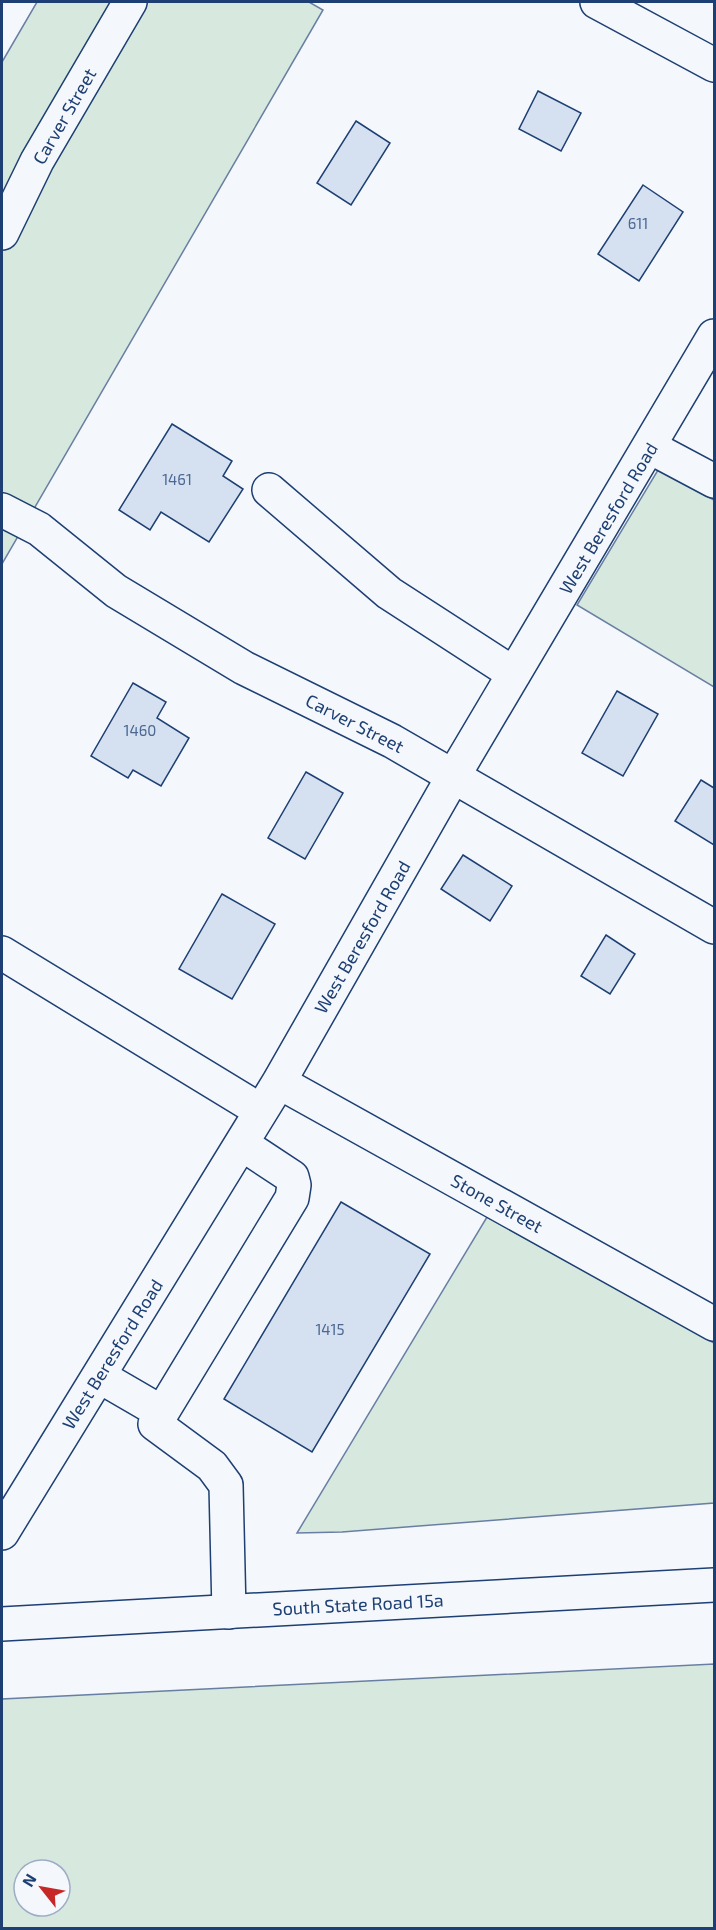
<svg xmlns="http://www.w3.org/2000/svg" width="716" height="1930" font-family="'Exo 2',sans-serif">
	<rect width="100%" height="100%" fill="#f4f7fb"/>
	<path fill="#d7e8df" stroke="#687fa3" stroke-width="1.5" fill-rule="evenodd" d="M37 2H309L323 10 2 564V62Z
		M658 470 714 500V687L577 605Z
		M487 1217 714 1343V1503L342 1532 297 1533Z
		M714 1664V1928H2V1699ZM24 1870H60V1906H24Z"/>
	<path fill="#d5e0f0" stroke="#1d3f73" stroke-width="1.5" d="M538 91 581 113 561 151 519 129Z
		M356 121 390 143 351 205 317 183Z
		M643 185 683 212 639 281 598 254Z
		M172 424 232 461 223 476 243 489 209 542 161 512 150 530 119 510Z
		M133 683 166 702 157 718 189 738 161 786 133 770 128 778 91 756Z
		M617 691 658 714 623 776 582 753Z
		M306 772 343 793 305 859 268 838Z
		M701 780 714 788V845L675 821Z
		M463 855 512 886 490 921 441 889Z
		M222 894 275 924 232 999 179 969Z
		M606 935 635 954 610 994 581 976Z
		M341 1202 430 1254 312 1452 224 1399Z"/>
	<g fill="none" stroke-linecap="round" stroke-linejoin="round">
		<g stroke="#1d3f73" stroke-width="36">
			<path id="minor" d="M597 2 714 65
				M2 233 37 161 130 2
				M650 447 714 481
				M269 490 389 593 514 674
				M2 510 39 529 116 591 244 668 392 741 714 927
				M2 953 261 1111
				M279 1082 714 1324
				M99 1376 161 1412
				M2 1533 279 1082 454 775 714 336
				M229 1612 226 1485 212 1466 155 1424 292 1198 294 1185 292 1177 242 1144"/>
		</g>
		<g stroke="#1d3f73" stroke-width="36">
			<path id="highway" d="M2 1624 714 1585"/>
		</g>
		<use href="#minor" stroke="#f4f7fb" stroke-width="33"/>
		<use href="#highway" stroke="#f4f7fb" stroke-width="33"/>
	</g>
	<g text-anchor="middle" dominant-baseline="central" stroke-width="4.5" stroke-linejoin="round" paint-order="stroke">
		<g font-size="15" fill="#4b6792">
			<text x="638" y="223">611</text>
			<text x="177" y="479">1461</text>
			<text x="140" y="730">1460</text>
			<text x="330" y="1329">1415</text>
		</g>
		<g font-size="18" fill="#1d3f73" stroke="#f4f7fb">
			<text transform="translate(64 116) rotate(-60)">Carver Street</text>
			<text transform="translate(608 518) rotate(-59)">West Beresford Road</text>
			<text transform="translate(355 723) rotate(27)">Carver Street</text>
			<text transform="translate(362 937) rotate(-60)">West Beresford Road</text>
			<text transform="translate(497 1203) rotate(29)">Stone Street</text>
			<text transform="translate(112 1354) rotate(-58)">West Beresford Road</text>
			<text transform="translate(358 1604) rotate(-3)">South State Road 15a</text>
		</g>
	</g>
	<rect width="716" height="1930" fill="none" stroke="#1d3f73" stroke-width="6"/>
	<g transform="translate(42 1888) rotate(301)"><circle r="28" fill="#f4f7fb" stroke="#9eadc5" stroke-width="1.5"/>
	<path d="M0-4.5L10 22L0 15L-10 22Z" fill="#c62828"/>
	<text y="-9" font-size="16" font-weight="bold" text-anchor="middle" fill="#1d3f73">N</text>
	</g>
</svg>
